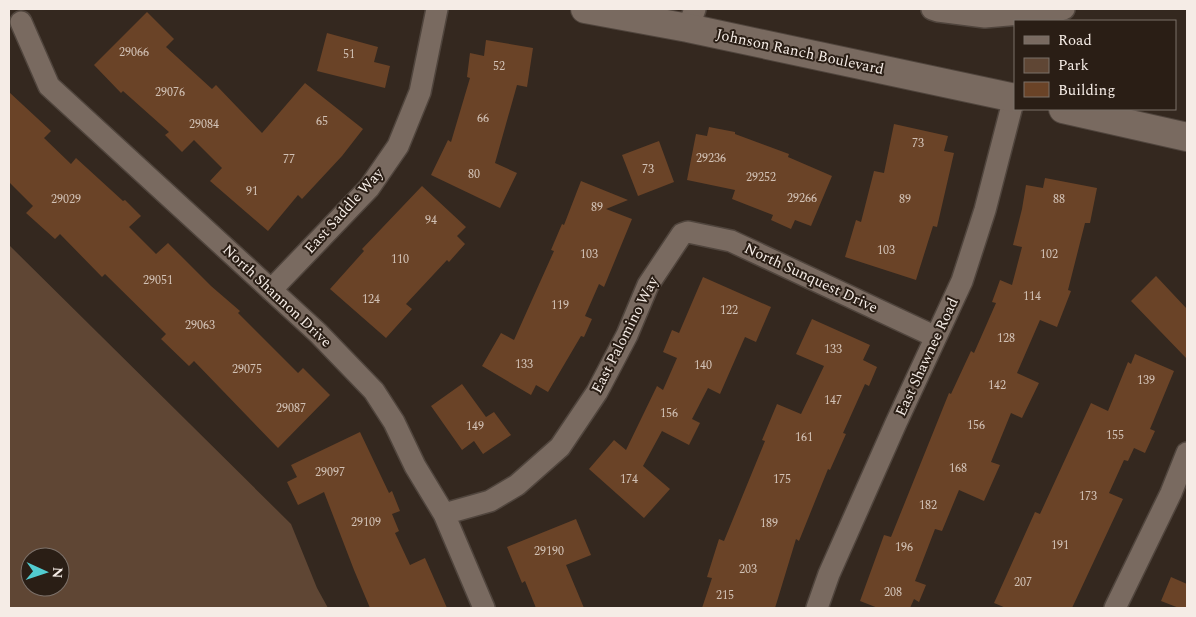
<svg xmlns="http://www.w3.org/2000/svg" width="1196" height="617" font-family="Spectral,serif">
	<rect width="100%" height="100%" fill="#34281f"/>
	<path fill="#5f4634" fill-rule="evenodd" d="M9 245 291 524 317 588 328 608H9ZM30 557H60V587H30Z"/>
	<path fill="#6a4327" d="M147 12 174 39 166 47 212 89 216 85 262 133 305 83 363 129 342 156 302 199 298 195 268 231 210 181 222 168 194 140 182 152 165 135 169 132 123 91 121 93 94 65Z
		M327 33 378 47 374 62 390 66 385 88 317 71Z
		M486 40 533 48 527 87 517 85 495 163 517 173 500 208 431 175 448 140 451 142 470 78 467 77 470 53 484 56Z
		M9 92 51 131 44 138 71 164 76 158 123 201 125 200 141 216 129 227 156 254 168 243 211 286 240 311 238 313 298 373 303 368 330 395 278 448 194 361 189 366 161 339 166 334 105 274 102 277 60 234 55 239 26 213 33 206 9 182Z
		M894 124 948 136 944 151 954 153 937 227 933 226 916 280 845 257 856 220 861 222 874 171 884 173Z
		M709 127 735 132V134L789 154 788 157 832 176 811 226 795 220 791 229 771 220 773 215 732 199 735 190 687 180 696 134 707 136Z
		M659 141 674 182 638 196 622 155Z
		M1045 178 1097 188 1090 223H1085L1068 290 1071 291 1057 327 1040 320 1017 373 1039 383 1022 418 1011 413 991 462 1000 465 984 501 959 490 942 531 935 529 915 581 926 585 919 602 914 599 910 608H878L860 601 884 535 891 537 949 393 951 394 971 351 974 353 996 303 992 302 1000 280 1012 285 1022 247 1013 245 1022 209 1026 185 1043 188Z
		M581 181 628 200 606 209 632 219 604 287 599 284 585 316 592 319 584 337 581 336 548 392 536 385 531 395 482 366 501 333 514 340 554 251 551 250 562 224 564 225Z
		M422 186 466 227 457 236 465 244 449 262 447 260 406 304 412 309 386 338 330 289 364 251 362 249Z
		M1156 276 1187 309V359L1131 301Z
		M703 277 771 307 756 342 745 337 720 394 708 388 692 419 700 423 689 445 662 431 643 466 670 489 644 518 589 469 614 440 626 450 657 386 663 390 677 358 663 352 672 330 679 333Z
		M812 319 870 345 863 360 877 367 869 386 865 384 843 433 846 434 830 470 828 469 799 541 796 539 775 608H702L712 578 707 577 719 539 724 541 765 441 762 440 777 404 801 414 824 366 796 354Z
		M1135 354 1174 371 1150 429 1155 431 1145 453 1134 448 1128 461 1124 460 1109 493 1123 499 1072 608H1006L994 603 1035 512 1040 514 1091 403 1108 411 1128 362 1131 364Z
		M462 384 486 417 494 412 511 435 483 454 474 441 462 450 431 406Z
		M360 432 389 493 392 491 400 511 392 514 399 531 395 533 410 565 425 558 447 608H370L354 570 324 492 298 505 287 482 297 477 291 465Z
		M576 519 591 555 566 565 584 608H536L525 581 522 583 507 547Z
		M1171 577 1187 584V608H1179L1161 601Z"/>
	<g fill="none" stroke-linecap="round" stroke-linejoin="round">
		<g stroke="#50453d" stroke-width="24">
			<path id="street" d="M932 9 938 11 985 17 1057 11 1064 9
				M21 22 49 86 318 333 374 391 394 422 415 466 444 514 484 608
				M688 28 695 9
				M271 290 369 188 398 146 420 92 437 9
				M444 514 490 501 517 485 560 447 597 392 627 335 648 285 682 234 688 232 731 241 936 337
				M817 608 829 574 896 423 962 281 985 210 1014 98
				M1115 608 1171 493 1187 453"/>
		</g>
		<g stroke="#50453d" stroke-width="30">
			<path id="secondary" d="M585 9 688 28 1015 98
				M1063 109 1187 137"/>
		</g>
		<use href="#street" stroke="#796a60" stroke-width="21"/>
		<use href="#secondary" stroke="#796a60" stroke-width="28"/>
	</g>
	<g text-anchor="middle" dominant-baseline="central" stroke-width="4" stroke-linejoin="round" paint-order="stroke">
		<g font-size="12" fill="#d2c2b6">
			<text x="134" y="52">29066</text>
			<text x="349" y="54">51</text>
			<text x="499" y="66">52</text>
			<text x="170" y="92">29076</text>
			<text x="483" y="118">66</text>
			<text x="322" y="121">65</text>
			<text x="204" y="124">29084</text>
			<text x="918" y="143">73</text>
			<text x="711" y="158">29236</text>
			<text x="289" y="159">77</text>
			<text x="648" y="169">73</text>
			<text x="474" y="174">80</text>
			<text x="761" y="177">29252</text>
			<text x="252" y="191">91</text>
			<text x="802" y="198">29266</text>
			<text x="66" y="199">29029</text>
			<text x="905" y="199">89</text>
			<text x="1059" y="199">88</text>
			<text x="597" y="207">89</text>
			<text x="431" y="220">94</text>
			<text x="886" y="250">103</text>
			<text x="589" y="254">103</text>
			<text x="1049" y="254">102</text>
			<text x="400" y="259">110</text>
			<text x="158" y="280">29051</text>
			<text x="1032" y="296">114</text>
			<text x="371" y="299">124</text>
			<text x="560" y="305">119</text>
			<text x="729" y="310">122</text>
			<text x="200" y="325">29063</text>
			<text x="1006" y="338">128</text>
			<text x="833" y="349">133</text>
			<text x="524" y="364">133</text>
			<text x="703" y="365">140</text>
			<text x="247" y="369">29075</text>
			<text x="1146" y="380">139</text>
			<text x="997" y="385">142</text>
			<text x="833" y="400">147</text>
			<text x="291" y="408">29087</text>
			<text x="669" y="413">156</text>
			<text x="976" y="425">156</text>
			<text x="475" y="426">149</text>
			<text x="1115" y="435">155</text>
			<text x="804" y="437">161</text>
			<text x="958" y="468">168</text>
			<text x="330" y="472">29097</text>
			<text x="629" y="479">174</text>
			<text x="782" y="479">175</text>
			<text x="1088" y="496">173</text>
			<text x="928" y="505">182</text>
			<text x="366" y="522">29109</text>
			<text x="769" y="523">189</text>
			<text x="1060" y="545">191</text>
			<text x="904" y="547">196</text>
			<text x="549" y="551">29190</text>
			<text x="748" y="569">203</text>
			<text x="1023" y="582">207</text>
			<text x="893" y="592">208</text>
			<text x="725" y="595">215</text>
		</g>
		<g font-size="15" fill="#f5ece6" stroke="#2a1e15">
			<text transform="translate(800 52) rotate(12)">Johnson Ranch Boulevard</text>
			<text transform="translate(344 211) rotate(-48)">East Saddle Way</text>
			<text transform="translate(811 278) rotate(25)">North Sunquest Drive</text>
			<text transform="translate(277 296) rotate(43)">North Shannon Drive</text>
			<text transform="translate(625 335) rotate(-63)">East Palomino Way</text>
			<text transform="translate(927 357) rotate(-65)">East Shawnee Road</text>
		</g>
	</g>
	<rect width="1196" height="617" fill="none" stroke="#f5ece6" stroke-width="20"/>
	<rect x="1014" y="20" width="162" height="90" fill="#2a1e15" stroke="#7b7069"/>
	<rect x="1024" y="36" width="25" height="8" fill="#796a60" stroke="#7b7069"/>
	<text x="1058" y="45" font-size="15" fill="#f5ece6">Road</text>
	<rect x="1024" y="58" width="25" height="15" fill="#5f4634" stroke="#7b7069"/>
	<text x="1058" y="70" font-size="15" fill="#f5ece6">Park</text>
	<rect x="1024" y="82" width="25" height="15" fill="#6a4327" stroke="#7b7069"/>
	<text x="1058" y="95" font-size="15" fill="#f5ece6">Building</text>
	<g transform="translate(45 572) rotate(93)"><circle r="24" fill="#2a1e15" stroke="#7b7069"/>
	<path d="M0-4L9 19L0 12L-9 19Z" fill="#52ccd0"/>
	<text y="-8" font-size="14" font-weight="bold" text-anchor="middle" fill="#f5ece6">N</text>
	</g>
</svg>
